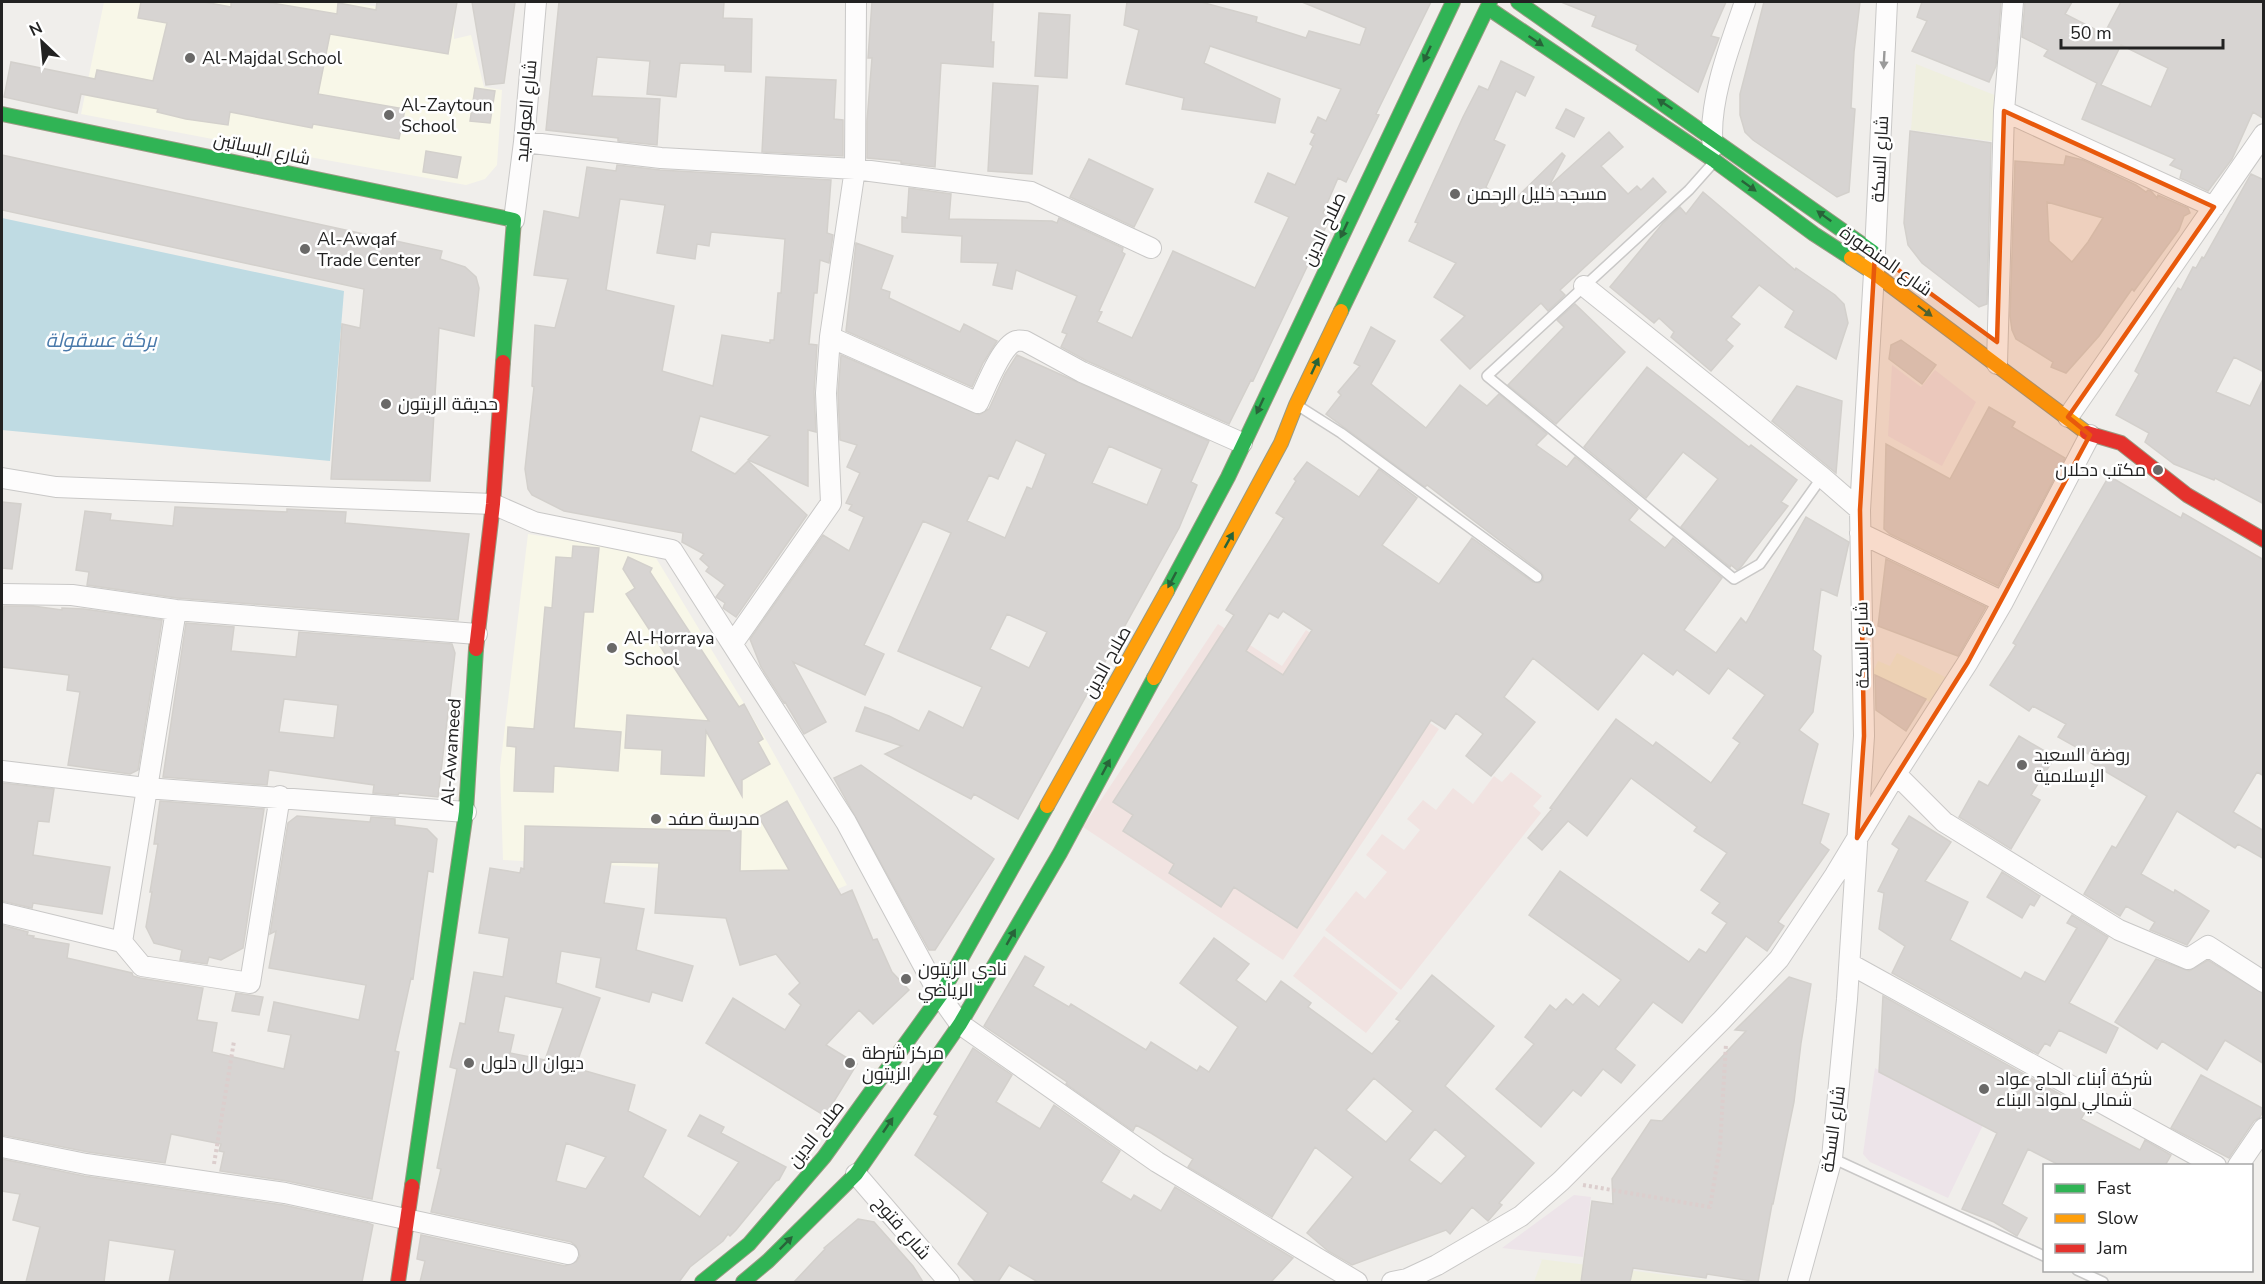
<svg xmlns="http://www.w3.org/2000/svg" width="2265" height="1284" font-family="'Nunito Sans',Cairo,sans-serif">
	<rect width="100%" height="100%" fill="#f0eeeb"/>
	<path fill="#f1e3e1" d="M1218 624 1282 666 1306 630 1374 675 1369 682 1439 729 1283 960 1083 827Z
		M1511 772 1542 796 1533 806 1541 813 1401 990 1325 930 1356 891 1365 899 1387 872 1366 855 1382 834 1404 850 1420 830 1407 819 1423 800 1436 810 1453 788 1473 804 1494 776 1502 782Z
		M1324 936 1398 993 1366 1033 1293 976Z"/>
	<path fill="#ede4e9" d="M1892 365 1921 387 1935 370 1976 402 1942 466 1888 436Z
		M1875 1068 1983 1125 1948 1198 1870 1162 1863 1154Z
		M1574 1195 1591 1197 1583 1257 1502 1248Z"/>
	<path fill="#f8f7e8" d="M104 2H345L454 17V39L471 35 484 87 502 90 497 165 485 179 466 185 270 150 81 114Z
		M528 534 653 553 768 743 847 885 805 903 725 871 503 860 500 768Z"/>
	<path fill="#efefdf" d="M1916 64 2002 98 1997 142 1911 130Z
		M1897 653 1947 678 1934 704 1872 674 1878 661 1890 666Z
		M1539 1259 1723 1282H1534L1542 1260Z"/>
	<path fill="#bfdbe3" d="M2 218 344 291 330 461 2 430Z"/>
	<path fill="#d7d4d2" stroke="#d3d0cc" stroke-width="1.5" fill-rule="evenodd" d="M141 2H204L231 7V2H266L337 14 338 3 376 10 377 2H457L448 54 330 34 318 94 405 109 399 139 313 124 312 128 230 112 228 125 186 119 157 112 158 109 81 94 77 113 4 97 11 62 95 79 97 70 153 81 167 23 138 18Z
		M472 2H515L504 83 486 85Z
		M559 2H724L723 18 752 19 751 72 725 71V65L680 63 676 97 647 94 650 61 597 57 592 96 660 99 657 145 618 141V138L546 130Z
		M872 2H993L991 42H994L993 67 941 63 935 167 901 163V161L867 158V121L872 58H868Z
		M1127 2H1201L1257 17 1256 22 1306 38 1309 31 1360 45 1366 28 1302 2H1431L1376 114 1379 115 1346 182 1338 178 1323 213 1331 216 1253 381 1251 380 1229 424 1087 361 1061 347 1067 334 1062 332 1077 296 1016 270 1012 289 993 285 998 263 961 262 962 236 902 232V217L907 218 909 188 951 194 949 219 1052 221 1057 223 1059 218 1123 248 1122 252 1125 254 1099 311 1102 312 1097 322 1132 338 1173 251 1255 288 1289 217 1255 202 1268 173 1295 185 1313 146 1310 144 1315 134 1311 132 1318 117 1326 121 1341 89 1210 46 1204 63 1280 99 1275 123 1182 109 1184 98 1126 84 1139 30 1124 25Z
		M1561 2H1726L1711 36 1719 38 1698 92 1636 50 1638 45 1592 26 1596 16Z
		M1764 2H1860L1854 52 1851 108 1855 109 1849 192 1837 197 1753 140 1745 132 1740 115V94Z
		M1922 2H2001L1996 66 1989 82 1912 51 1927 21 1917 17Z
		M2025 2H2072L2065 14 2104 34 2121 2H2264V119L2253 112 2232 159 2208 191 2187 181 2180 178 2182 170 2170 165 2175 159 2082 119 2097 83 2044 56 2048 50 2022 37ZM2121 45 2168 68 2151 107 2101 85Z
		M1039 13 1070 15 1067 78 1035 76Z
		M1501 61 1534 77 1525 96 1516 91 1494 140 1505 145 1486 187 1506 208 1562 153 1565 156 1549 186 1609 132 1623 147 1601 166 1628 194 1637 186 1641 190 1653 178 1666 192 1560 290 1565 295 1548 311 1541 303 1470 369 1441 340 1465 316 1434 297 1456 263 1409 241 1418 223 1415 222 1463 117 1479 86 1488 90Z
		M766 77 836 80 834 119 843 120V156L762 152Z
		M993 83 1038 86 1032 174 988 171Z
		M475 88 495 91 490 123 470 121Z
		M1566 109 1584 118 1574 137 1556 128Z
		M1910 131 1991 143 1987 304 1979 307 1922 263 1908 245 1904 223Z
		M426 151 461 157 457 178 423 172Z
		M2 155 442 251 440 259 465 267 476 277 479 288 474 336 439 328 430 481 331 479 342 324 360 328 364 289 2 210Z
		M2066 156 2083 160 2136 185 2146 192 2148 190 2151 191 2157 198 2158 195 2188 208 2190 213 2184 216 2179 230 2134 291 2132 289 2099 336 2066 373 2051 367 2053 362 2016 339 2012 330 2010 316 2015 161 2064 165ZM2047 202 2103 218 2088 242 2072 262 2049 241Z
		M1089 159 1153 189 1134 227 1070 197Z
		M617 165 660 170 831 180 827 233 833 235 829 263 820 260 817 293H814L809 344 817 345 814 392 816 432 808 430V486L748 460 770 436 700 416 691 451 735 474 748 461 807 515 736 617 723 608 725 603 716 597 725 585 706 571 709 567 700 559 704 554 682 542 683 533 564 511 532 495 528 489 525 469 534 387 532 386 535 325 555 328 568 279 534 275 544 211 579 218 587 167 616 171ZM620 199 665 205 657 253 695 259 697 244 709 246 711 232 785 239 781 293H778L774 340H770V343L722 335 713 386 662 371 674 306 606 290Z
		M2251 174 2264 180V372L2234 357 2216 392 2250 406 2264 377V504L2215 478 2214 480 2174 464 2145 442 2149 433 2116 415 2139 374 2135 371 2161 319 2178 288 2181 290 2193 267 2196 268 2202 257 2204 258Z
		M1703 192 1795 270 1796 268 1835 295 1844 304 1848 323 1836 359 1785 327 1794 311 1759 285 1731 317 1740 324 1726 340 1733 346 1711 371 1671 337 1674 332 1659 318 1654 323 1610 287 1663 223 1680 207 1686 214Z
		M856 243 893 256 881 289 890 292 889 298 960 332 964 324 997 341 983 363 972 387 846 331Z
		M1575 304 1625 352 1556 424 1508 385 1564 327 1557 320Z
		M1371 327 1395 341 1371 384 1426 428 1460 385 1487 406 1499 394 1547 434 1536 445 1567 467 1575 457 1638 509 1629 520 1665 548 1673 538 1722 578 1684 630 1716 653 1741 618 1746 623 1806 517 1849 542 1837 596 1821 589 1813 650 1821 656 1813 712 1799 730 1818 744 1802 804 1829 814 1820 843 1829 850 1778 922 1784 926 1767 951 1746 936 1682 1023 1653 1002 1615 1049 1635 1065 1621 1083 1603 1069 1581 1096 1573 1090 1541 1127 1496 1089 1534 1044 1525 1037 1550 1005 1556 1010 1566 999 1573 1005 1583 994 1599 1007 1621 980 1529 915 1560 871 1689 962 1699 949 1706 953 1727 923 1712 913 1720 903 1701 890 1727 853 1694 831 1697 827 1631 778 1587 836 1568 821 1542 850 1528 838 1552 809 1550 808 1616 719 1653 746 1656 742 1711 783 1740 743 1733 738 1765 695 1728 668 1709 694 1677 670 1673 675 1643 653 1598 710 1533 658 1504 697 1535 722 1491 776 1466 756 1483 734 1456 713 1445 729 1431 720 1297 928 1234 887 1221 907 1169 873 1174 864 1123 831 1133 815 1113 802 1234 615 1226 610 1284 518 1276 513 1296 481 1294 479 1307 462 1359 497 1379 469 1417 498 1382 545 1439 584 1472 538 1533 582 1539 583 1543 580V575L1541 572 1427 485 1425 487 1326 414 1341 395 1338 392 1360 366 1354 363ZM1283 611 1312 630 1283 675 1246 651 1269 613 1278 618Z
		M1901 340 1936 365 1922 384 1889 359 1891 345Z
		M841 355 979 415 989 409 1005 374 1017 355 1209 441 1191 482 1197 485 1179 528 1018 819 974 794 971 799 885 754 902 746 856 731 865 707 889 716 919 731 929 711 963 728 982 687 898 651 951 533 923 521 864 645 884 654 865 695 793 662 826 722 804 734 785 702 784 703 761 667 750 639 823 535 849 551 864 517 849 510 852 505 846 503 860 473 847 467 857 445 840 440 838 393ZM1016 440 1046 454 1032 489 1027 487 1005 538 967 521 989 475 998 479ZM1109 446 1162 469 1147 505 1092 483ZM1007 614 1047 632 1029 668 990 649Z
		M1647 367 1749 447 1751 445 1797 480 1781 502 1788 506 1741 567 1737 570 1731 565 1730 567 1681 527 1718 479 1683 452 1646 498 1584 447Z
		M1797 386 1842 401 1836 473 1772 421Z
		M1989 407 2015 422 2012 427 2065 458 1998 586 1890 534 1884 529 1886 444 1950 479Z
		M2109 476 2181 518 2183 513 2264 560V776L2257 772 2233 812 2264 831V859L2238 844 2235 848 2177 811 2141 874 2174 893 2175 890 2209 911 2187 945 2150 930 2155 922 2126 906 2120 916 2084 894 2112 846 2116 848 2147 796 2091 763 2094 757 2058 737 2066 724 2033 706 2029 711 1990 685 2016 645 2013 643Z
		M2 502 21 504 12 569 2 568Z
		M175 507 287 512V509L346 512 345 523 469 534 458 620 177 598 87 585 89 572 76 570 85 511 111 514 110 520 173 526Z
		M573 546 599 548 593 612H584L574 728 621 732 618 771 554 766 553 792 514 791 516 747 507 746 508 727 534 729 545 607 552 608 556 557 572 558Z
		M628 557 652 568 650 572 739 707 744 704 763 739 758 742 770 764 742 780V796L706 731 704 776 661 774 662 750 625 748 627 715 709 721 626 594 635 588 623 569Z
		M1886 559 1986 607 1958 656 1878 626Z
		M4 606H33L62 610V608L84 609 162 620 138 770 130 774 68 765 80 692 67 690 69 675 2 667V626Z
		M186 623 234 627 231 651 296 657 299 632 452 644 455 653 438 797 399 793 398 795 373 793 374 785 269 770 267 785 163 777ZM284 699 338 705 334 738 279 732Z
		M1875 675 1926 699 1906 731 1876 710Z
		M2019 736 2055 757 2031 795 2040 800 2011 849 1959 817 1979 781 1988 786Z
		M861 765 994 859 935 950H929L834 778Z
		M2 783 54 789 49 822 38 821 33 855 110 867 102 914 33 903 32 908 2 901Z
		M160 801 264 809 243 948 221 960 209 957 207 964 180 960 182 950 154 943 146 927 152 892H150L158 844H154Z
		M787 801 841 895 852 890 873 940 877 939 892 972 909 990 873 1024 859 1010 826 1045 857 1064 825 1116 706 1043 733 998 785 1030 801 1005 789 994 800 983 776 954 740 965 726 918 655 913 659 863 611 862 604 903 644 909 636 950 693 966 682 1001 652 992 649 1002 596 987 601 958 561 951 556 983 600 998 575 1068 635 1085 628 1111 666 1130 643 1177 700 1217 739 1162 688 1136 700 1115 724 1127 721 1133 786 1167 779 1180 776 1181 736 1230 730 1236 728 1234 723 1241 690 1267 679 1282H420L425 1261 417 1259 421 1235 565 1266 576 1262 580 1256 576 1246 571 1242 431 1212 441 1169 437 1168 457 1069 450 1067 460 1023 465 1024 474 972 503 977 509 938 479 933 490 868 520 873 521 868 524 869 525 826 741 831 740 871 789 870 759 817ZM505 996 563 1008 545 1060 510 1053 514 1035 498 1032ZM566 1143 606 1157 586 1189 556 1181Z
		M297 816 370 822 371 817 395 819V825L427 829 437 839 433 872 428 871 413 979 411 978 395 1051 399 1052 372 1199 287 1181 220 1171 224 1152 219 1151 221 1144 171 1134 165 1163 88 1152 2 1135V925L28 932 27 935 34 936 33 938 69 944 67 958 132 973 133 976 140 978 203 988 197 1020 217 1023 212 1052 284 1069 291 1035 268 1031 274 1002 359 1020 366 985 269 968 276 931 270 934 288 823Z
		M1909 816 1951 842 1925 881 1968 902 1950 940 2021 979 2025 972 2045 982 2077 928 2067 923 2072 915 2108 937 2069 1003 2118 1028 2106 1053 2059 1030 2050 1046 2045 1043 2038 1054 1892 973 1905 946 1879 929 1884 893 1878 891 1899 849 1892 844Z
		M2002 872 2040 896 2034 906 2030 904 2022 918 1987 897Z
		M1214 938 1249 964 1236 980 1266 1002 1281 981 1311 1003 1308 1007 1372 1054 1400 1021 1396 1019 1432 975 1494 1026 1445 1086 1534 1163 1499 1203 1502 1205 1488 1221 1472 1207 1450 1234 1446 1230 1352 1265 1328 1251 1307 1233 1353 1177 1315 1147 1272 1217 1188 1167 1193 1159 1151 1133 1136 1125 1133 1131 1066 1084 1067 1082 984 1026 1025 956 1044 967 1033 986 1069 1007 1071 1004 1146 1050 1151 1042 1197 1071 1200 1066 1209 1072 1238 1027 1180 983ZM1374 1078 1413 1111 1386 1142 1346 1110ZM1435 1129 1466 1156 1441 1184 1409 1160Z
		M2156 959 2189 971 2208 960 2264 994V1064L2225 1040 2207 1070 2162 1041 2157 1049 2115 1022Z
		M1789 977 1811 984 1801 1043 1794 1102 1773 1204H1772L1758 1282 1707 1274 1706 1278 1633 1268 1630 1282H1581L1592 1201 1613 1204 1612 1179 1651 1120 1662 1121 1746 1031 1735 1030Z
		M236 993 263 997 259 1015 232 1011Z
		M1883 996 2087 1109 2081 1119 2140 1150 2145 1140 2171 1155 2166 1164 2169 1166H2061L2028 1149 2002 1204 2027 1218 2017 1236 1994 1222 1962 1209 1997 1133 1879 1072Z
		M973 1048 1012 1075 996 1102 1040 1129 1054 1105 1120 1151 1101 1182 1131 1200 1134 1195 1161 1211 1175 1187 1293 1258 1271 1282H1038L1009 1265 998 1282H976L958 1264 988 1213 915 1155 938 1116 934 1114Z
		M2201 1075 2264 1109 2260 1117 2254 1121 2229 1158 2171 1128Z
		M2 1159 84 1176 283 1205 368 1223 373 1225 362 1282H169L175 1250 109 1240 104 1282H26L40 1227 13 1220 20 1194 2 1191Z
		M858 1219 874 1222 913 1266 923 1282H794L825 1249 824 1248Z"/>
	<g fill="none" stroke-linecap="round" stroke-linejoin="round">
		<g stroke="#c9c8c7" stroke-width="12">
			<path id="lane" d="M1713 163 1689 190 1487 376 1734 579 1760 564 1822 477
				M1300 407 1341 433 1537 577
				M1832 1158 2044 1256
				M2077 1270 2103 1282"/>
		</g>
		<g stroke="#c9c8c7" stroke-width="22">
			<path id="street" d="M2004 111 2214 207
				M524 142 661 158 855 169 1031 192 1151 248
				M1713 147C1707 104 1731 42 1745 2
				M514 220 524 142 536 2
				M1584 286 1822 477 1860 510
				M830 337 978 403C985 389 1001 346 1016 341 1019 340 1022 341 1025 341L1082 372 1242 443
				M1997 364 2004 111 2013 2
				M2068 417 2264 134
				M2 478 56 487 493 504 534 522 672 550 846 822 940 996 960 1024 1157 1162 1357 1282
				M1860 533 2003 602
				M2 594 72 595 176 610 477 634
				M733 643 831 503 826 393 830 337 855 169 856 2
				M2 771 146 788 466 812
				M1896 774 1944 822 2119 930 2188 959 2208 946 2264 982
				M2 913 122 942 142 966 250 983 280 796
				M122 942 176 610
				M1850 964 2216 1166
				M2 1147 86 1164 285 1193 568 1254
				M2238 1166 2264 1128
				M856 1174 949 1282
				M1392 1282 1407 1279 1437 1265 1521 1216 1561 1181 1722 1020 1779 959 1835 875 1896 774 1968 662 2003 602 2090 435
				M1798 1282 1832 1158 1847 999 1864 736 1860 510 1874 273 1887 2"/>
		</g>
		<g stroke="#999a82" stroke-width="16">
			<path id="fast" d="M1518 2 1873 252
				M1488 8 1715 161 1814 234 1851 258
				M2 114 514 220 503 362
				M1341 311 1490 2
				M1167 591 1228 477 1453 2
				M412 1186 466 812 476 649
				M702 1282 749 1244 824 1157 940 996 1047 806
				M743 1282 768 1261 856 1174 960 1024 1060 853 1154 678"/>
		</g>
		<g stroke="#999a82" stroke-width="16">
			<path id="slow" d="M1851 258 1874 273 2087 433
				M1154 678 1281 443 1296 405 1341 311
				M1047 806 1167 591"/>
		</g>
		<g stroke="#999a82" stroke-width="16">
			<path id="jam" d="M2087 433 2121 443 2187 495 2264 540
				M476 649 493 504 503 362
				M398 1282 412 1186"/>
		</g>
		<path stroke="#dccecd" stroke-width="4" stroke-dasharray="3 3" stroke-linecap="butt" d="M214 1164 234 1041
			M1583 1185 1710 1207 1720 1146 1726 1044"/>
		<use href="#lane" stroke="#fdfcfc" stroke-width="9"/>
		<use href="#street" stroke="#fdfcfc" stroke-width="20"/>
		<use href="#fast" stroke="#30b455" stroke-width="14"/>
		<use href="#slow" stroke="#ff9f0a" stroke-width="14"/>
		<use href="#jam" stroke="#e5322d" stroke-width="14"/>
	</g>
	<defs><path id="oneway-solid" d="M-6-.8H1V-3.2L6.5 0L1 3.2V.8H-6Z" transform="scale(1.5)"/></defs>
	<g fill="#286439">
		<use href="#oneway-solid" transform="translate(1536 41) rotate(34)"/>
		<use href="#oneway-solid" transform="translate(1427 54) rotate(115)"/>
		<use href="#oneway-solid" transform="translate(1665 104) rotate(-146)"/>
		<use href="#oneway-solid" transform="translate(1749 186) rotate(36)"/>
		<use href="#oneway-solid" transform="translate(1824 216) rotate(-144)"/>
		<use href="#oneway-solid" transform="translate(1344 230) rotate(115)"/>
		<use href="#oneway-solid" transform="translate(1925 311) rotate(37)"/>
		<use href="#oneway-solid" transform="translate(1315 366) rotate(-65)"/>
		<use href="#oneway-solid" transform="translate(1260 406) rotate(115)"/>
		<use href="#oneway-solid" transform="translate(1229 540) rotate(-61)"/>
		<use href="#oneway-solid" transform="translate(1172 580) rotate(118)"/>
		<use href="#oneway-solid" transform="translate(1106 767) rotate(-62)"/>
		<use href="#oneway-solid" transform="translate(1011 937) rotate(-60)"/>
		<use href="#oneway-solid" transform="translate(888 1125) rotate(-56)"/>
		<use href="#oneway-solid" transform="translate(786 1243) rotate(-45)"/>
	</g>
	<use fill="#9a9a9a" href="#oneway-solid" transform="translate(1884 60) rotate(93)"/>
	<path fill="#e8590c" fill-opacity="0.2" stroke="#e8590c" stroke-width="4.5" stroke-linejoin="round" d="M2004 111 2214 207 2068 417 2090 435 1968 662 1857 838 1864 736 1860 510 1875 253 1997 342Z"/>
	<g fill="#6a6968" stroke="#fff" stroke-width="2">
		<circle cx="190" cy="58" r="6"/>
		<circle cx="389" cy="115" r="6"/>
		<circle cx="1455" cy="194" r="6"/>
		<circle cx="305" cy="249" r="6"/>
		<circle cx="386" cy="404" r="6"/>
		<circle cx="2158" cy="470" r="6"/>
		<circle cx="612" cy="648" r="6"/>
		<circle cx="2022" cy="765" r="6"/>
		<circle cx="656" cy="819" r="6"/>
		<circle cx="906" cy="979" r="6"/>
		<circle cx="469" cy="1063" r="6"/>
		<circle cx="850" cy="1063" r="6"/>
		<circle cx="1984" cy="1089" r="6"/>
	</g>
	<g text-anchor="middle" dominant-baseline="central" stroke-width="5" stroke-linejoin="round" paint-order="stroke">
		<g font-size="18" fill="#222" stroke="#fff" text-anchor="start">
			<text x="202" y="58">Al-Majdal School</text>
			<text x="401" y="105">Al-Zaytoun<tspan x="401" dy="21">School</tspan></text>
			<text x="1467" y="194">مسجد خليل الرحمن</text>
			<text x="317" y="239">Al-Awqaf<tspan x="317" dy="21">Trade Center</tspan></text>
			<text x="398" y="404">حديقة الزيتون</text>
			<text x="2146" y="470" text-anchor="end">مكتب دحلان</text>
			<text x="624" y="638">Al-Horraya<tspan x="624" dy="21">School</tspan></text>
			<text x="2034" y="755">روضة السعيد<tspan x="2034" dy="21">الإسلامية</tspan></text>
			<text x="668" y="819">مدرسة صفد</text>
			<text x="918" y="969">نادي الزيتون<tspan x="918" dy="21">الرياضي</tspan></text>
			<text x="862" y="1053">مركز شرطة<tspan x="862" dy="21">الزيتون</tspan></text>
			<text x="481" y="1063">ديوان ال دلول</text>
			<text x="1996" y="1079">شركة أبناء الحاج عواد<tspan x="1996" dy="21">شمالي لمواد البناء</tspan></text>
		</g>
		<g font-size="18" fill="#222" stroke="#fff">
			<text transform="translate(526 111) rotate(-85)">شارع العواميد</text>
			<text transform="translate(262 149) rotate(12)">شارع البساتين</text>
			<text transform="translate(1880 159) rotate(-87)">شارع السكة</text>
			<text transform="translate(1324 229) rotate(-65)">صلاح الدين</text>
			<text transform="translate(1886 261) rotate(35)">شارع المنصورة</text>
			<text transform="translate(1862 645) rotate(-91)">شارع السكة</text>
			<text transform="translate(1107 662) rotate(-61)">صلاح الدين</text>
			<text transform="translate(451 752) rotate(-86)">Al-Awameed</text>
			<text transform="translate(1833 1129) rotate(-82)">شارع السكة</text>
			<text transform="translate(816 1134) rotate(-52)">صلاح الدين</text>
			<text transform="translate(902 1228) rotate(49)">شارع فتوح</text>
		</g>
		<g font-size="20" font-style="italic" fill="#4a7aab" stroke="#fff">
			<text x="101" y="340">بركة عسقولة</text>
		</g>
	</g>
	<rect width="2265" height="1284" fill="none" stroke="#222222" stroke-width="6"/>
	<rect x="2043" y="1164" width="210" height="108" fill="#ffffff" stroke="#a7a7a7" stroke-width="1.5"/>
	<rect x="2055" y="1184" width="30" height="9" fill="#30b455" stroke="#a7a7a7" stroke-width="1.5"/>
	<text x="2097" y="1194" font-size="18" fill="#222222">Fast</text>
	<rect x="2055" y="1214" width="30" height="9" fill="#ff9f0a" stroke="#a7a7a7" stroke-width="1.5"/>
	<text x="2097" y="1224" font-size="18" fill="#222222">Slow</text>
	<rect x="2055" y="1244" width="30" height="9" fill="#e5322d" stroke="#a7a7a7" stroke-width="1.5"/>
	<text x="2097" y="1254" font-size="18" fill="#222222">Jam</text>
	<g transform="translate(42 42) rotate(334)" stroke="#ffffff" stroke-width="4.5" paint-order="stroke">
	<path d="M0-4.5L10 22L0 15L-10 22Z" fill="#222222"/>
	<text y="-9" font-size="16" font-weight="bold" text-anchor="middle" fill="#222222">N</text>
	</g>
	<path d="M2061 39v9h162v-9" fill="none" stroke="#222222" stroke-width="3"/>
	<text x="2070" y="39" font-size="18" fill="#222222" stroke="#ffffff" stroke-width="4.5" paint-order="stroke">50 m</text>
</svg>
